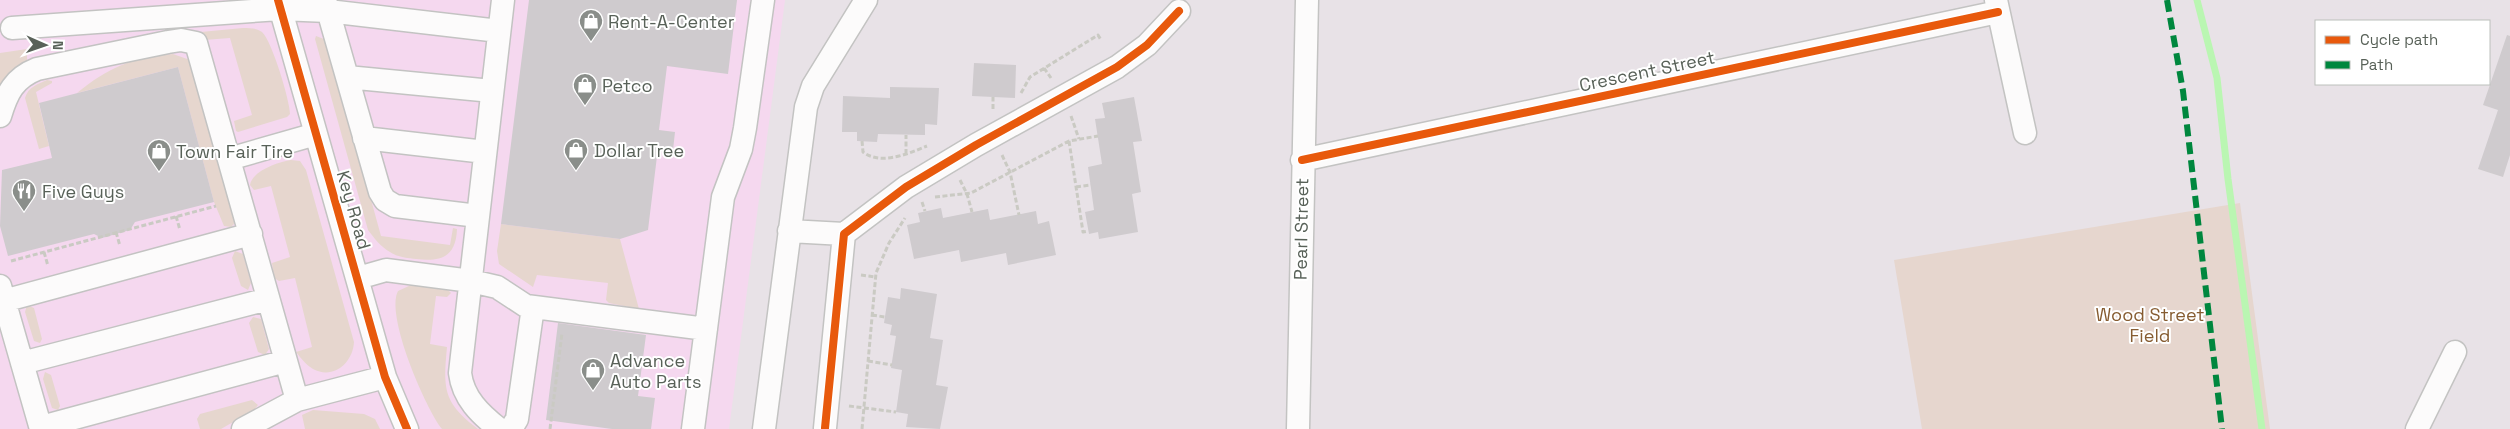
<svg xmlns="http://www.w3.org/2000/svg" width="2510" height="429" font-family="'Space Grotesk',sans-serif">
	<rect width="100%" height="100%" fill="#e8e2e7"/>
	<path fill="#f5d8ef" d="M0 0H785L729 429H0Z"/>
	<path fill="#e6d6ce" d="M243 28C250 28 257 28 262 32 272 41 290 101 290 114L287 117 238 132 236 131 234 121 252 115 230 38 191 41 190 33Z
		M316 36 324 39 329 47 381 236 450 245 453 228 457 229C456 257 441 262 416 259 407 258 397 257 390 252 381 247 374 238 368 230L315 39Z
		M27 49V61L17 67 0 91V53Z
		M173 54 190 60 236 222 231 227 224 226 214 202 178 67 77 93C108 68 132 57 173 54Z
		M47 80 52 81V83L36 92 49 146 39 149 25 98C28 87 38 84 47 80Z
		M291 160 300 161 306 170 354 342C353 363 333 380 313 369 306 365 301 358 296 352L312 347 295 278 279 281 274 278 272 263 290 257 271 186 254 190 250 185C252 171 278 162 291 160Z
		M2240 203 2270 429H1922L1894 260Z
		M501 224 620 239 639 309 609 303 606 300 608 283 537 275 533 287 499 264 497 251Z
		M235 251 243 254 251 283 248 290 241 286 232 258Z
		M411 285 447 289 451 293 447 297 436 296 430 344 447 347C443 389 443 403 478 429H442C425 407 385 315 398 291Z
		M27 305 34 308 42 339 40 343 34 341 25 312Z
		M253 317 261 319 269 349 265 355 258 352 249 323Z
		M45 372 51 375 60 406 58 410 52 408 43 379Z
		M252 400 258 405 254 410 221 429H200L197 419 200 414Z
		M313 410 364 414 375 419 380 429H305L302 415Z"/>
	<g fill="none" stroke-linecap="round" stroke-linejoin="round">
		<path stroke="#baf6b2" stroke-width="7" d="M2197 0 2217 78 2228 179 2262 429"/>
	</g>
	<path fill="#cfcbce" d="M529 0H737L728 74 667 66 659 130 675 132 673 150 658 148 648 230 620 239 501 224Z
		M2507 35 2510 36V155L2503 177 2478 169 2498 110 2483 105Z
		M974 63 1016 65 1015 98 972 96Z
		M178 67 214 202 135 222 130 230 102 238 94 234 8 256 0 226 2 170 52 158 39 103Z
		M890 87 939 88 937 125 925 124V135L878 134 877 142 857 141V132H842L843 96 890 98Z
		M1134 97 1142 141 1133 142 1141 192 1132 194 1138 232 1099 239 1098 232 1089 234 1085 212 1094 210 1088 167 1102 164 1095 119 1105 118 1102 103Z
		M941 208 943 218 988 209 990 220 1036 211 1038 224 1049 221 1056 255 1008 265 1006 253 961 262 959 250 914 259 907 225 920 222 918 213Z
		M901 288 937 294 930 338 943 340 936 385 948 387 940 429 906 427 908 414 896 412 902 370 891 368 896 336 890 335 892 325 884 323 888 297 900 299Z
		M558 323 646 335 638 396 655 398 651 429H612L546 420Z"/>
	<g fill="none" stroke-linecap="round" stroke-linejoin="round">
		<g stroke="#c3c3c2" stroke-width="25">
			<path id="minor" d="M278 0 385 377 407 429
				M325 0 380 192 385 200 395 206 478 216
				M1996 0 2025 133
				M12 28 280 9 328 11 499 31
				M347 77 492 91
				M0 116C7 93 14 78 37 69L168 42 181 40 196 43 297 400 243 429
				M364 138 485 152
				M229 159 316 134
				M1302 160 1998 12
				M789 231 844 234
				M358 278 386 270 471 281 497 287 526 306 706 329
				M0 286 41 429
				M0 302 251 234
				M22 363 268 299
				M297 400 385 377
				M41 427 286 361
				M825 428 844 234 906 187 976 145 1117 67 1147 45 1179 11
				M499 429C480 414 463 398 460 373L503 0
				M511 429 517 419 533 307
				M693 429 723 197 741 149 745 128 763 0
				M764 429 806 107 813 86 866 0
				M1298 429 1307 0
				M2417 429 2455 352"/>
		</g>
		<path stroke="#cacac3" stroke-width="3" stroke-dasharray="5 2.5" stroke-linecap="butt" d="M1044 68 1051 78
			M1021 93 1030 77 1098 35 1101 40
			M993 109V97
			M1071 116 1079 139
			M862 141 863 152C881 166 910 153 927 146
			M1069 141 1083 232 1088 231
			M906 154V135
			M1002 155 1010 172 1019 215
			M960 180 967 194 972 212
			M1076 187 1091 185
			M935 197 971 193 1069 141 1098 136
			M922 202 925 211
			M176 216 180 230
			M116 232 120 246
			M44 252 48 266
			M11 261 216 206
			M861 275 876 277
			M872 315 885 317
			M868 361 892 365
			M849 406 896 412
			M550 429 562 333
			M862 429 876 273 889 243 905 218"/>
		<use href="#minor" stroke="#fcfbfb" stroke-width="22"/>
		<path stroke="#00873e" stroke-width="6" stroke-dasharray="12 6" stroke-linecap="butt" d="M2167 0 2183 91 2222 429"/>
		<g stroke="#fff" stroke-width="11">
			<path id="cycleway" d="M278 0 385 377 407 429
				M1302 160 1998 12
				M825 428 844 234 906 187 976 145 1117 67 1147 45 1179 11"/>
		</g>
		<use href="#cycleway" stroke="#e8590c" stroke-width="8"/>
	</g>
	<defs>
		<g id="shop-pin" transform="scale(1.25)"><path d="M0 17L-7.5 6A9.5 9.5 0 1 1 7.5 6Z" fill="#8a8e8a" stroke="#fff"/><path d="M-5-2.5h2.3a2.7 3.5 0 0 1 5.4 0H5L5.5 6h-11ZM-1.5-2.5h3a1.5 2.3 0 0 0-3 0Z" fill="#fff"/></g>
		<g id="restaurant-pin" transform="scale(1.25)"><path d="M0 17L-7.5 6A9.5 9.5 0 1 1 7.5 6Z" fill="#8a8e8a" stroke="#fff"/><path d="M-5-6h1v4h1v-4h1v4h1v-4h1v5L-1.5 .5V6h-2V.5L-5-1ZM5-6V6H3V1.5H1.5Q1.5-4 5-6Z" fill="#fff"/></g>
	</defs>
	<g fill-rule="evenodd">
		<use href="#shop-pin" x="591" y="21"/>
		<use href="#shop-pin" x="585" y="85"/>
		<use href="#shop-pin" x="576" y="150"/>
		<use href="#shop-pin" x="159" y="151"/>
		<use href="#restaurant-pin" x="24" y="191"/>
		<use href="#shop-pin" x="593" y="370"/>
	</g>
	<g text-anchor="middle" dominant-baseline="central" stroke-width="4" stroke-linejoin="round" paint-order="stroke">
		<g font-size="18" fill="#586158" stroke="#fff" text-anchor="start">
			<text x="608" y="21">Rent-A-Center</text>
			<text x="602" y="85">Petco</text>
			<text x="594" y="150">Dollar Tree</text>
			<text x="176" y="151">Town Fair Tire</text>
			<text x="42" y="191">Five Guys</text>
			<text x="610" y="360">Advance<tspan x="610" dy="21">Auto Parts</tspan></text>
		</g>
		<g font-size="18" fill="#586158" stroke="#fff">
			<text transform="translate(1647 71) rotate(-12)">Crescent Street</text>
			<text transform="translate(354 210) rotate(74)">Key Road</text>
			<text transform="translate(1301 229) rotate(-89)">Pearl Street</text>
		</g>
		<g font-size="18" fill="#865c31" stroke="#fff">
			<text x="2150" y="314">Wood Street<tspan x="2150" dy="21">Field</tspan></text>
		</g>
	</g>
	<rect x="2315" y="20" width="175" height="65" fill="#ffffff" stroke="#bcc0bc"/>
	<rect x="2325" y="36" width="25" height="8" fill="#e8590c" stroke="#bcc0bc"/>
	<text x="2360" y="45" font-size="15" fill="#586158">Cycle path</text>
	<rect x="2325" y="61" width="25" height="8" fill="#00873e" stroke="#bcc0bc"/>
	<text x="2360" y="70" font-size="15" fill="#586158">Path</text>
	<g transform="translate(45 45) rotate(92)" stroke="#ffffff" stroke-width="4" paint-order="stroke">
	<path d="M0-4L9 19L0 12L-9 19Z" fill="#586158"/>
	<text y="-8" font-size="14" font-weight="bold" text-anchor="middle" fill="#586158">N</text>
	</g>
</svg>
